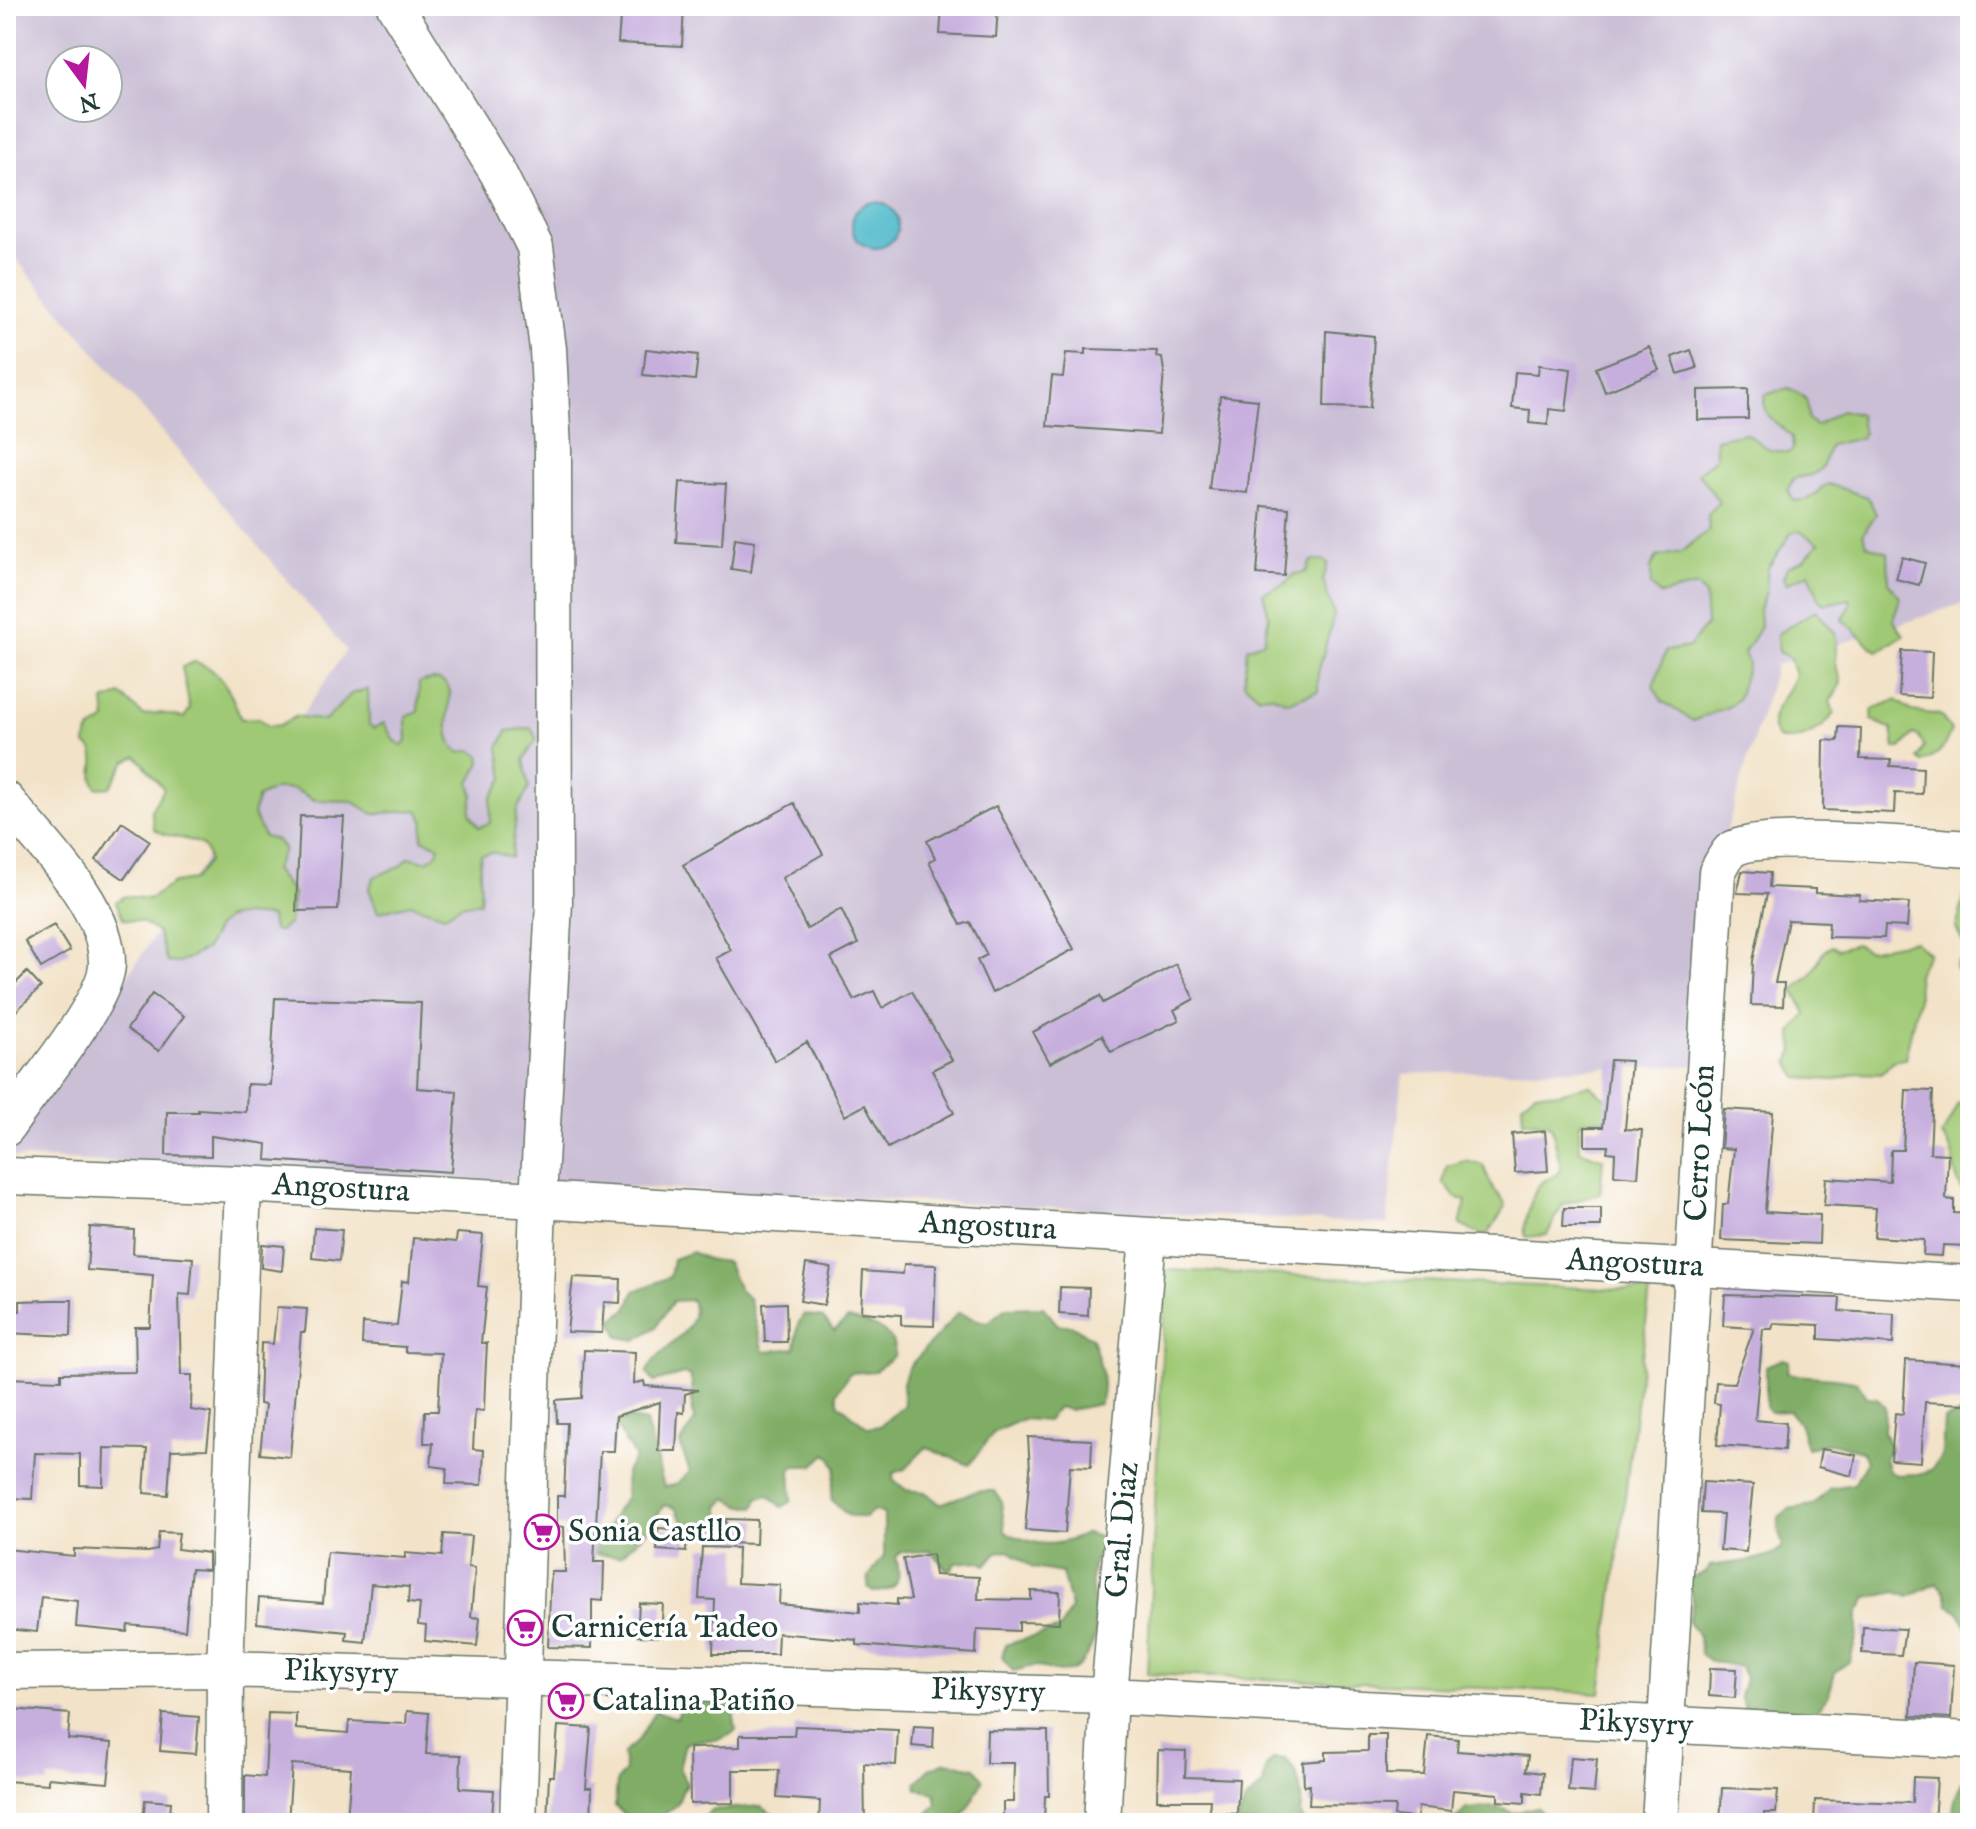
<svg xmlns="http://www.w3.org/2000/svg" width="1976" height="1829" font-family="'IM FELL English',serif">
	<rect width="100%" height="100%" fill="#fff"/>
	<filter id="ink" filterUnits="userSpaceOnUse"><feTurbulence type="fractalNoise" baseFrequency=".0125" numOctaves="2"/><feDisplacementMap in="SourceGraphic" scale="16" xChannelSelector="R" yChannelSelector="G"/><feConvolveMatrix kernelMatrix="1 2 1 2 8 2 1 2 1" color-interpolation-filters="sRGB"/></filter>
	<filter id="wash" filterUnits="userSpaceOnUse"><feTurbulence type="fractalNoise" baseFrequency=".006" numOctaves="4" result="noise"/><feDisplacementMap in="SourceGraphic" scale="32" xChannelSelector="R" yChannelSelector="G"/><feGaussianBlur stdDeviation="1.8" result="paint"/><feColorMatrix in="noise" values="0 0 0 0 0 0 0 0 0 0 0 0 0 0 0 0 0 1.4 0 .05"/><feComposite in="paint" operator="in"/></filter>
	<g filter="url(#wash)">
		<rect width="100%" height="100%" fill="#f2e2c7"/>
		<path fill="#cbbfd5" fill-rule="evenodd" d="M6 6H1970V601L1776 665 1710 886V1065L1403 1074 1387 1224 6 1157 346 650 6 247ZM60 60H108V108H60Z"/>
		<path fill="#a0c975" stroke="#608354" stroke-width="2" d="M1788 388C1807 396 1809 399 1808 419L1816 426 1842 410 1859 415 1863 433 1861 438 1830 445 1822 468 1812 475 1794 478 1788 489 1793 500C1812 503 1814 492 1828 484L1868 497 1876 514 1863 534 1867 545 1888 553 1889 583 1900 598 1893 620 1904 635 1878 651C1864 644 1857 629 1842 620L1851 605 1850 599 1825 604 1820 601 1809 573 1786 584 1783 578 1787 567 1804 560 1819 543 1799 531 1792 532 1768 568 1766 592 1759 609 1760 627 1744 653 1748 664 1738 699 1728 707 1693 721 1662 701 1653 686 1666 651 1689 647 1707 624 1705 595 1697 586 1660 595 1651 586V567L1657 557 1681 552 1709 530 1708 515 1719 502 1698 473 1716 458V439L1745 433 1770 450 1787 453 1793 450 1792 438C1780 422 1760 419 1765 395Z
			M1323 560 1328 563 1323 580 1334 615 1318 673V691L1288 702 1271 695 1258 696 1244 683 1247 648 1264 641 1269 616 1263 593 1286 583 1294 574 1306 572 1311 561Z
			M1816 610 1835 633C1838 643 1836 650 1836 660 1835 683 1851 674 1830 701L1834 713C1822 732 1802 741 1780 740 1757 717 1790 696 1795 674L1789 657 1778 652 1777 634Z
			M194 662C222 668 232 695 241 719L259 718 268 726 280 725 297 716 325 721 351 694 368 689 369 725 374 728 384 723 393 739 402 746 407 742 406 717 418 712 419 683C432 679 444 676 450 691 449 712 442 737 459 753L471 750 480 756 481 762 470 783 473 794 470 813 479 827 490 823 491 799 504 778 499 748 507 731 531 728 537 739 524 759 529 788 517 810 511 858 493 852 481 855C478 866 482 887 480 902L461 905 445 915 410 904 378 912 369 889 374 877 401 866 409 857 426 861 436 855 439 846 422 839 424 821 418 810 373 814 352 801 314 800 294 789H275L258 797 253 814 264 837 276 840 284 849 274 870 293 893 289 923 280 931 273 930 271 917 245 915 227 918 217 927 206 949 179 963 167 962 158 933 142 922 123 919 116 902 125 896 149 899 174 883 193 880 208 862C209 832 172 843 154 829L151 810 164 789 137 756 126 761 110 787 98 788C87 778 100 762 91 748L86 745C86 728 95 728 106 720L104 701 121 695 143 715 161 713 184 718 190 709 182 667Z
			M1896 700 1911 711 1940 715 1951 730C1947 744 1937 759 1922 762L1918 758 1924 747 1919 736 1913 734 1901 748H1895L1892 729 1871 720 1873 709Z
			M1970 878V1023L1963 1011 1968 987 1955 967 1958 961 1969 955 1956 928Z
			M1914 941 1928 953 1917 974 1918 999 1905 1059 1893 1061 1881 1074 1857 1073 1835 1080 1798 1078 1789 1062 1794 1051 1792 1033 1806 1013 1794 992C1798 981 1806 981 1812 973 1820 962 1818 953 1832 946L1838 949 1856 944 1867 950Z
			M1589 1085 1611 1102 1607 1118 1582 1121 1579 1126 1580 1150 1603 1159 1600 1194 1563 1204 1547 1235 1526 1237C1521 1230 1533 1190 1541 1183 1548 1176 1556 1179 1561 1168L1552 1128 1548 1123 1523 1120 1522 1103 1535 1092 1559 1093Z
			M1958 1103 1970 1105V1190L1963 1191C1949 1172 1960 1156 1942 1136Z
			M1465 1161 1483 1165 1492 1187 1504 1201 1505 1207 1489 1233 1482 1235 1460 1225 1466 1201 1455 1197 1443 1182 1447 1166Z
			M1166 1270 1650 1291 1601 1693 1147 1674Z"/>
		<path fill="#80ad66" stroke="#50754d" stroke-width="2" d="M692 1252 709 1260 727 1262 739 1290 749 1298 764 1352 795 1348 798 1324 804 1314 823 1318 834 1331 848 1319C867 1322 899 1331 894 1356L875 1371 850 1373 836 1393 839 1404 868 1428 880 1426 904 1405 902 1386 908 1368 958 1313 987 1323 1006 1308 1043 1307 1058 1325H1071L1092 1338C1098 1357 1109 1386 1099 1404L1070 1410 1058 1407 1047 1421 1023 1419 994 1432 969 1465 926 1447 905 1469 894 1473 893 1479 906 1490 925 1492 940 1504 976 1491H995L1001 1501 1005 1532C1036 1546 1056 1549 1087 1533L1099 1537 1103 1548C1083 1570 1094 1598 1097 1623 1098 1635 1084 1667 1072 1670 1055 1675 1049 1668 1037 1666 1030 1666 1020 1670 1013 1671L1002 1657 1005 1645 1060 1629 1071 1608 1062 1573 1033 1568 1008 1550 997 1552 986 1565 978 1561 955 1563 952 1569H946L931 1551 901 1552 896 1557C902 1581 899 1591 873 1592L868 1588 869 1576 884 1556V1514L874 1510 865 1518 847 1515 831 1499 836 1468 831 1457 826 1454 813 1466H795L790 1470 792 1501 782 1507 769 1495 758 1498 755 1507 742 1506 727 1498 719 1507 724 1525 709 1534 684 1523 675 1508 664 1505 647 1531 620 1556 596 1554 592 1550 594 1539C613 1524 612 1513 626 1497L625 1473 635 1458 617 1427 618 1421 629 1418 646 1422 664 1487 676 1484 690 1472 680 1444 695 1420C687 1408 697 1395 690 1376L684 1374 654 1382 647 1373C654 1347 704 1334 692 1300L673 1301 656 1327 636 1340 619 1337 612 1320 627 1309 635 1291 670 1277 673 1259Z
			M1783 1359 1789 1361 1787 1373C1811 1379 1834 1375 1857 1382L1866 1397 1877 1398 1885 1407 1884 1431 1890 1448 1885 1459 1889 1471 1896 1475 1919 1474 1931 1470 1942 1456 1944 1419 1962 1414 1970 1407V1633L1958 1611 1948 1605 1945 1592 1937 1583 1909 1597 1897 1592 1867 1598 1858 1613V1631L1850 1661 1835 1672 1829 1695 1814 1715 1748 1719 1740 1696 1745 1679 1741 1667 1710 1661 1700 1654 1699 1636 1688 1621 1693 1603 1688 1579 1707 1572 1710 1566C1729 1563 1772 1561 1783 1546L1778 1529 1779 1517 1789 1509 1813 1505 1830 1488 1854 1484 1866 1462 1862 1451 1831 1443 1807 1448 1800 1425 1789 1411 1770 1412 1766 1407V1366Z
			M719 1700 733 1711 736 1730C717 1747 705 1735 685 1744L679 1768 687 1784C680 1791 681 1801 675 1806 653 1825 636 1828 615 1806L617 1781 625 1771 623 1753 637 1742 655 1711 677 1718 683 1701Z
			M1274 1758 1286 1759C1299 1772 1304 1796 1300 1814L1305 1823H1237L1245 1802 1263 1785 1266 1767Z
			M946 1762 975 1768 983 1779C977 1795 967 1809 958 1823H927L928 1813 937 1804 935 1793 917 1789 916 1782 929 1769Z
			M1970 1773V1823H1954C1951 1807 1957 1784 1970 1773Z
			M761 1806 781 1821 797 1823H698L711 1810Z
			M1497 1807 1514 1813 1537 1807 1550 1823H1436L1459 1817 1466 1809Z"/>
		<path fill="#4fbacb" stroke="#377c80" stroke-width="2" d="M852 225a23 23 0 1 1 46 0a23 23 0 1 1-46 0Z"/>
		<g id="blocks">
			<path fill="#c6aedd" d="M621 6H684L682 46 618 43Z
				M942 6H998L996 37 940 34Z
				M1326 331 1374 336 1370 408 1324 407Z
				M1649 347 1659 370 1605 392 1596 368Z
				M646 349 698 355 695 380 643 375Z
				M1085 349 1157 351 1156 357 1162 358 1164 371 1159 434 1047 426 1052 376 1063 377 1066 353 1085 354Z
				M1691 350 1697 368 1678 374 1672 357Z
				M1539 365 1571 369 1566 411 1549 409 1548 425 1529 423 1530 410 1512 408 1515 372 1538 374Z
				M1748 389V419L1698 420V390Z
				M1220 396 1258 400 1247 493 1209 489Z
				M680 482 726 484 722 545 676 542Z
				M1262 506 1289 508 1284 576 1257 574Z
				M735 538 755 541 751 572 731 569Z
				M1902 557 1925 563 1919 585 1896 579Z
				M1902 651 1932 652 1930 698 1899 696Z
				M1839 727 1861 728 1860 759 1891 760 1890 766 1923 768 1922 794 1895 793 1894 813 1823 810 1824 740 1838 741Z
				M794 803 823 854 782 878 807 929 841 909 858 944 831 958 854 1000 874 991 882 1008 912 991 952 1060 932 1070 954 1113 888 1148 865 1105 845 1116 807 1042 775 1061 716 958 731 950 683 865Z
				M996 806 1074 949 992 993 977 960 987 955 970 922 961 925 929 862 935 858 927 841Z
				M300 816 344 817 338 910 296 911Z
				M122 822 150 841 124 879 96 860Z
				M1742 871 1770 873 1769 887 1815 889V893L1860 895 1859 900 1909 903 1907 927 1885 926 1884 938 1828 937 1829 922 1788 920 1775 983H1784L1783 1006 1751 1005 1753 961 1767 894 1737 893Z
				M54 925 70 951 41 968 25 941Z
				M1176 964 1194 999 1174 1010 1179 1020 1111 1052 1102 1035 1050 1063 1033 1032 1100 996 1103 1003Z
				M27 972 41 987 6 1021V993Z
				M152 994 184 1016 159 1051 127 1029Z
				M275 998 421 1003 417 1088 457 1091 451 1172 266 1160 267 1144 211 1136V1156L166 1155 167 1112H198V1109L246 1112 247 1084 270 1085Z
				M1610 1060 1631 1061 1625 1129 1642 1130 1638 1177 1614 1175 1615 1153 1607 1152 1608 1146H1585V1127H1603Z
				M1906 1090 1933 1091 1930 1153 1948 1154 1946 1199 1954 1200V1213L1970 1214V1246L1943 1245 1942 1256 1923 1255 1924 1240 1874 1237 1876 1208 1824 1205 1826 1178 1890 1182 1891 1150H1903Z
				M1724 1109 1773 1112 1765 1212 1820 1215 1819 1244 1721 1240 1723 1204H1728L1734 1149 1721 1148Z
				M1545 1131 1548 1171 1515 1173 1512 1134Z
				M1564 1208H1601V1227H1563Z
				M90 1227 134 1230 133 1254 193 1258 190 1295 179 1294 181 1375H192L191 1410 211 1413 207 1449 171 1450 168 1495 144 1493 147 1449 104 1448 103 1486 80 1485V1454L35 1453 32 1499 6 1498V1378L61 1380V1373L136 1372 135 1327H150L153 1275 87 1270Z
				M314 1228 342 1230 339 1261 312 1258Z
				M457 1233 483 1235 478 1286 487 1287 481 1343H487L485 1382 484 1411 475 1410 473 1449 484 1450 482 1485 446 1484 447 1468 431 1466 433 1443H424L425 1411H438L441 1353 405 1352V1347L362 1344 363 1323 397 1326 402 1281 409 1282 413 1238 456 1242Z
				M262 1244 284 1246 282 1271 261 1268Z
				M806 1264 831 1268 824 1305 800 1301Z
				M904 1264 936 1265 934 1326 901 1325V1315L861 1312 863 1271 903 1274Z
				M573 1277 621 1279 620 1303 604 1302 602 1333 567 1332Z
				M1060 1287 1089 1288 1088 1316 1059 1314Z
				M1725 1295 1840 1298 1839 1311 1894 1314 1893 1344 1819 1339V1325L1774 1323 1772 1329H1763L1755 1420 1786 1423 1784 1450 1717 1445 1720 1404 1714 1403 1716 1382 1734 1383 1754 1328 1723 1326Z
				M52 1300H72L71 1336 6 1333V1311H20V1301Z
				M786 1303 787 1342H765L763 1304Z
				M277 1307 307 1309 305 1332H301L290 1457 260 1454 265 1405 259 1404 261 1343 273 1344Z
				M584 1350 635 1352 634 1384 644 1381 645 1386 698 1390 685 1394 684 1413 678 1412 676 1451H658L660 1402 616 1416 614 1451H600L594 1562H604L603 1601 592 1600V1648L548 1647 551 1572H565L564 1527 557 1526V1496H564L567 1423H557L556 1400 582 1398Z
				M1906 1360 1967 1364 1965 1404 1925 1402 1921 1462 1891 1460 1895 1413 1903 1414Z
				M1028 1437 1092 1440 1091 1467 1070 1466 1065 1533 1025 1530 1030 1470Z
				M1821 1449 1856 1455 1852 1476 1818 1467Z
				M1703 1482 1753 1485 1746 1552 1720 1550 1723 1514 1701 1513Z
				M726 1519 757 1520 756 1544 725 1543Z
				M658 1528 687 1530 686 1552 657 1550Z
				M159 1532 179 1533 177 1549 208 1553V1570L191 1569 185 1630 128 1625 127 1632 76 1627 78 1601 41 1597 37 1632 6 1629V1549L74 1556V1549L148 1552 157 1550Z
				M444 1534 471 1536 468 1567 475 1568 471 1617 480 1618 477 1646 425 1641 426 1626 418 1625 420 1604 408 1603 409 1587 371 1584 365 1642 346 1640 347 1632 257 1623 259 1598 323 1603 327 1552 405 1558V1553L442 1556Z
				M702 1547 738 1548 737 1583 780 1585 779 1604 860 1612V1602L897 1605V1599L911 1600 903 1559 932 1554 935 1575 979 1577 978 1599 1031 1600V1591L1060 1592 1059 1623 1019 1622V1631L977 1629 976 1654 857 1645V1640L778 1633 777 1654H713L715 1600 699 1599Z
				M639 1603 663 1604 661 1637 637 1636Z
				M1863 1627 1905 1629 1901 1655 1862 1653Z
				M1914 1662 1954 1665 1951 1718 1911 1716Z
				M1710 1668 1737 1669 1735 1698 1709 1696Z
				M12 1709 70 1714 68 1739 112 1743 108 1783 48 1778V1784L6 1781V1720H11Z
				M407 1711 429 1713 426 1754 461 1755 460 1788 494 1790 492 1818 459 1817 458 1823 347 1819 351 1768 292 1764 288 1823H245V1775L265 1777 268 1713 296 1714V1729L348 1733 349 1721 406 1724Z
				M163 1714 199 1717 196 1754 160 1751Z
				M558 1726 591 1728 586 1788H592L591 1823H547L549 1776H554Z
				M795 1726 898 1730 896 1765 864 1763 865 1823H819L820 1801 777 1798 779 1770H733V1803L690 1804 689 1748 740 1747V1735H794Z
				M914 1726 934 1727 933 1748 912 1746Z
				M987 1730 1048 1731 1049 1796H1045L1044 1823H1003V1802H1013L1014 1763H986Z
				M1368 1735H1386V1774L1424 1775 1428 1736 1458 1739 1457 1751 1528 1756 1526 1771 1543 1773 1541 1794 1525 1792V1803L1498 1801V1794L1453 1790 1451 1811 1418 1807 1417 1818 1394 1816 1395 1806 1309 1805 1310 1785 1304 1786 1303 1762 1326 1760V1752L1368 1751Z
				M1158 1750 1186 1751 1185 1777 1239 1779 1237 1814 1209 1812 1210 1800H1157Z
				M1571 1757 1597 1759 1594 1793 1568 1791Z
				M1913 1777 1937 1778 1934 1823H1814L1815 1800 1912 1803Z
				M1722 1788 1778 1790 1776 1813H1764V1823H1720Z
				M145 1800 171 1802 169 1823H143Z"/>
		</g>
	</g>
	<g filter="url(#ink)">
		<use href="#blocks" fill-opacity="0" stroke="#697767" stroke-width="2"/>
		<g fill="none" stroke-linecap="round" stroke-linejoin="round">
			<g stroke="#697767" stroke-width="39">
				<path id="minor" d="M395 6 498 173 535 247 548 349 553 451 554 903 538 1200 518 1823
					M6 800C41 843 107 905 107 963 108 1001 29 1092 6 1128
					M6 1176 243 1184 538 1200 1970 1284
					M6 1671 225 1669 1109 1696 1970 1740
					M224 1823 225 1669 243 1184
					M1102 1823 1109 1696 1148 1237
					M1660 1823 1717 872C1721 866 1725 856 1730 851 1755 830 1930 847 1970 849"/>
			</g>
			<use href="#minor" stroke="#fff" stroke-width="36"/>
		</g>
	</g>
	<defs>
		<g id="supermarket-ring" transform="scale(1.8)"><circle r="9.5" fill="#fff" stroke="#b5179e" stroke-width="1.5"/><path d="M-6-5.5h2.5l.6 2H6L4.5 2H-2.5L-4.4-4H-6ZM-1.5 3.2a1.3 1.3 0 1 0 .1 0ZM3 3.2a1.3 1.3 0 1 0 .1 0Z" fill="#b5179e"/></g>
	</defs>
	<g fill-rule="evenodd">
		<use href="#supermarket-ring" x="542" y="1532"/>
		<use href="#supermarket-ring" x="525" y="1628"/>
		<use href="#supermarket-ring" x="566" y="1701"/>
	</g>
	<g text-anchor="middle" dominant-baseline="central" stroke-width="7" stroke-linejoin="round" paint-order="stroke">
		<g font-size="32" fill="#1f3d34" stroke="#fff">
			<text transform="translate(1701 1143) rotate(-87)">Cerro León</text>
			<text transform="translate(341 1189) rotate(3)">Angostura</text>
			<text transform="translate(988 1227) rotate(3)">Angostura</text>
			<text transform="translate(1635 1264) rotate(3)">Angostura</text>
			<text transform="translate(1123 1530) rotate(-85)">Gral. Diaz</text>
			<text transform="translate(341 1673) rotate(2)">Pikysyry</text>
			<text transform="translate(988 1692) rotate(2)">Pikysyry</text>
			<text transform="translate(1636 1724) rotate(3)">Pikysyry</text>
		</g>
		<g font-size="32" fill="#1f3d34" stroke="#fff" text-anchor="start">
			<text x="568" y="1532">Sonia Castllo</text>
			<text x="551" y="1628">Carnicería Tadeo</text>
			<text x="592" y="1701">Catalina Patiño</text>
		</g>
	</g>
	<rect width="1976" height="1829" fill="none" stroke="#fff" stroke-width="32"/>
	<g transform="translate(84 84) rotate(165)"><circle r="38" fill="#ffffff" stroke="#a5b1ae" stroke-width="2"/>
	<path d="M0-6L14 30L0 20L-14 30Z" fill="#b5179e"/>
	<text y="-12" font-size="22" font-weight="bold" text-anchor="middle" fill="#1f3d34">N</text>
	</g>
</svg>
